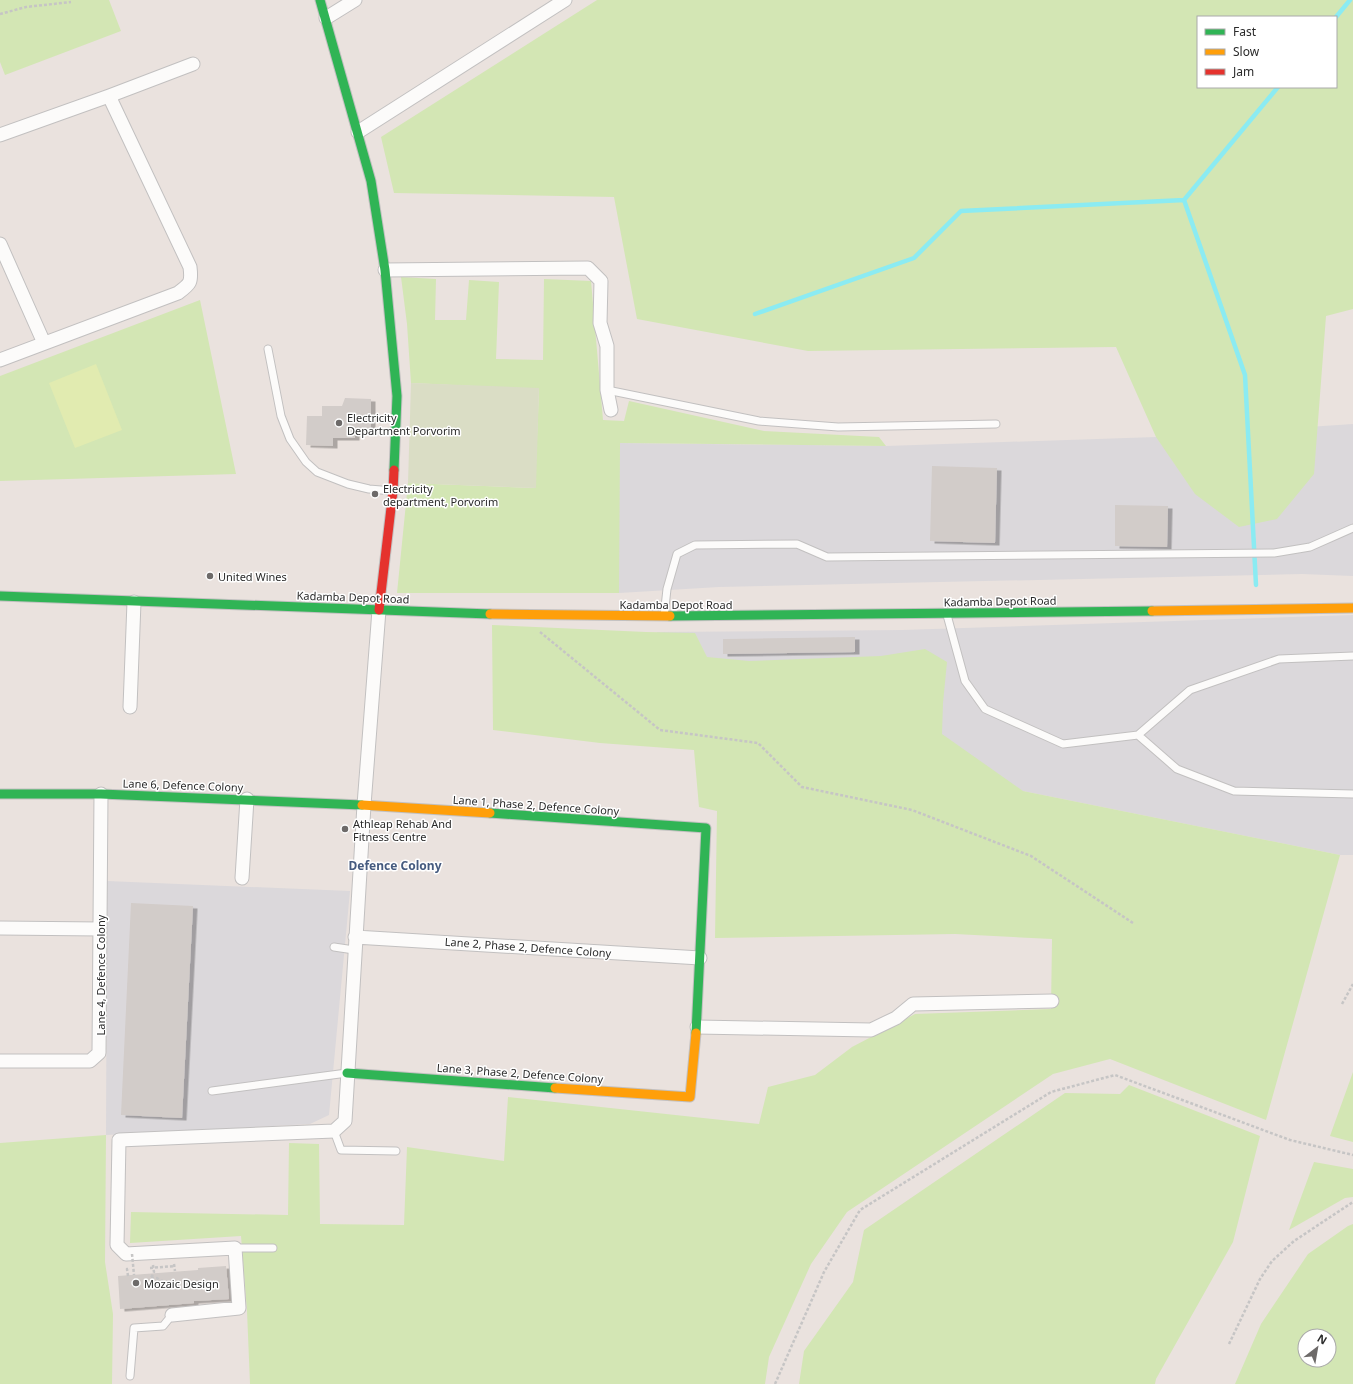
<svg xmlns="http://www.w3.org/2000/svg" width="1353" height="1384" font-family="'Noto Sans',sans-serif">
	<defs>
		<filter id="shadow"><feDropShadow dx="4.5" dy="2.5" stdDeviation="0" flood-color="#0004"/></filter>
	</defs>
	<rect width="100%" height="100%" fill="#eae2de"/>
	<path fill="#dbd8db" d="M1353 424V576L1302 574 719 587 619 593V443L886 446 1156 437Z
		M1353 615V855H1340L1023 791 664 743 657 632 902 630Z
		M107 881 350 891 329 1115 310 1124 106 1135Z"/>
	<path fill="#d3e6b4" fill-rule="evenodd" d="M0 0H109L121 31 5 75 0 62Z
		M597 0H1353V309L1326 316 1314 474 1277 519 1239 527 1195 494 1156 437 1116 347 808 351 637 319 614 197 394 193 381 137ZM1198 17H1336V87H1198Z
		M401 277 436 279 435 320H466L469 280 499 282 496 359 543 360 544 279 591 281 603 420 624 421 629 401 764 431 879 437 886 446 620 443 619 593H397L408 483 535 488 539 389 411 383 407 324Z
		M200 300 236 474 0 481V376Z
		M492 625 646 632 695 633 707 657 749 661 881 656 925 649 947 662 943 703 942 734 1023 791 1340 855 1266 1120 1110 1059 1053 1074 847 1212 811 1264 769 1357 765 1384H250L247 1311 241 1236 130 1243 131 1212 288 1215 289 1143 319 1144 320 1224 404 1225 407 1147 504 1161 508 1097 759 1124 768 1087 815 1075 852 1047 915 1014 1051 1009 1052 939 955 934 715 938 717 811 699 807 694 750 600 743 493 730Z
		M1353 1072V1142L1330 1136Z
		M1129 1085 1260 1136 1233 1242 1156 1379 1155 1384H799L804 1351 853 1282 864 1230 1065 1093 1120 1094Z
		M106 1135 105 1262 113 1314 112 1384H0V1143Z
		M1314 1162 1353 1169V1197L1345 1198 1289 1230Z
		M1353 1224V1384H1235L1261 1324 1308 1254 1348 1226ZM1305 1336H1329V1360H1305Z"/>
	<path fill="#daddc5" d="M411 383 539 388 536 488 408 483Z"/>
	<path fill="#e1ebb0" d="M96 364 122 430 75 448 49 383Z"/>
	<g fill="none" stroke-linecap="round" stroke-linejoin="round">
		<path stroke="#8bebf2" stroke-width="4.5" d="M1336 17 1350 0
			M1184 200 1245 375 1256 585
			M755 314 914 258 961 211 1184 200 1278 87"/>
	</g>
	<path fill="#d2ccc9" filter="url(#shadow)" d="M345 398 371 399V430H355V438H333V446L306 445 307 416H322V406H342Z
		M932 466 997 468 995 543 930 541Z
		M1115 505 1168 506 1167 547 1115 546Z
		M855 637V652L723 654V639Z
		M131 903 193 906 182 1118 121 1115Z
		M226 1266 229 1299 194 1301V1303L120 1309 118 1276 198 1270V1268Z"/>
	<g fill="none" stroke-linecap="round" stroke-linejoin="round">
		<g stroke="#c2c0c0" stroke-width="9">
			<path id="lane" d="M268 349 281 416 290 439 306 462 317 472 348 484 369 489 393 491
				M607 390 759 421 838 427 996 424
				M947 615 965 681 985 709 1063 744 1138 735 1177 769 1234 791 1353 794
				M664 616 667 589 677 554 695 545 797 544 827 557 1274 553 1310 547 1353 528
				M1138 735 1190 690 1279 659 1353 656
				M334 947 354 950
				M212 1091 347 1073
				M334 1131 341 1150 396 1151
				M235 1248H273
				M130 1376 134 1328 163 1326 172 1315"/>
		</g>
		<g stroke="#c2c0c0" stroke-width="15">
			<path id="street" d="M326 18 355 0
				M358 132 565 0
				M0 135 109 96 193 64
				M0 244 44 343
				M385 270 588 268 601 281 600 323 607 346V390L611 410
				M0 360 178 293C190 284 192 283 190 267L109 96
				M130 707 134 602
				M242 878 247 799
				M0 928 100 929
				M355 937 700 958
				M697 1027 871 1030 896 1018 913 1004 1052 1001
				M0 1061H90L99 1053 101 794
				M172 1315 239 1308 235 1248 126 1254 117 1245 119 1140 334 1131 345 1121 364 805 379 610"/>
		</g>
		<g stroke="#c2c0c0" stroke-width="11">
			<path id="fast" d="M320 0 371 181 385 270 397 396 394 470
				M0 596 490 614
				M670 616 1152 611
				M0 794H101L362 805
				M490 813 706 828 696 1033
				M347 1073 555 1088"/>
		</g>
		<g stroke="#c2c0c0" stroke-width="11">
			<path id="slow" d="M1152 611 1353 608
				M490 614 670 616
				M362 805 490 813
				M555 1088 690 1097 696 1033"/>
		</g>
		<g stroke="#c2c0c0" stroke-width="11">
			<path id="jam" d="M379 610 393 491 394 470"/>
		</g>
		<path stroke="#c6c5c5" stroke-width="2.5" stroke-dasharray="3 2" stroke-linecap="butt" d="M0 14 26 7 71 2
			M540 632 660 730 758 743 802 787 912 810 1031 856 1133 923
			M1342 1004 1353 984
			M174 1264 175 1271
			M128 1276 127 1269H130
			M151 1278H157L161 1281 164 1280
			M148 1289 152 1288 151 1278 154 1272 153 1265
			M1229 1344 1260 1279 1272 1261 1294 1241 1353 1202
			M775 1384 824 1272 860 1210 1051 1092 1115 1075 1290 1140 1353 1155"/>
		<use href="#lane" stroke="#fcfbfa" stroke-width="7"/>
		<use href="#street" stroke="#fcfbfa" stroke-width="13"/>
		<use href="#fast" stroke="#30b455" stroke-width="9"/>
		<use href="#slow" stroke="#ff9f0a" stroke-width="9"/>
		<use href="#jam" stroke="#e5322d" stroke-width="9"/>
		<path stroke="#c6c5c5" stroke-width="2.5" stroke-dasharray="3 2" stroke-linecap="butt" d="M132 1254 134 1275
			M150 1268 175 1266"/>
	</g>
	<g fill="#6d6a69" stroke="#fff" stroke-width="1.5">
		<circle cx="339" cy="423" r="4"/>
		<circle cx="375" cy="494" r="4"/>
		<circle cx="210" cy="576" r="4"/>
		<circle cx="345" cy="829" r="4"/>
		<circle cx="136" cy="1283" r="4"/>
	</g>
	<g text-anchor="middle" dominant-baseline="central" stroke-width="3" stroke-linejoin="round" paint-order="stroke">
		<g font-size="11" fill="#2a2a2a" stroke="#fff" text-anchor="start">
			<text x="347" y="417">Electricity<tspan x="347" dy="13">Department Porvorim</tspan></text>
			<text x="383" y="488">Electricity<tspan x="383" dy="13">department, Porvorim</tspan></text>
			<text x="218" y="576">United Wines</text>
			<text x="353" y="823">Athleap Rehab And<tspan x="353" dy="13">Fitness Centre</tspan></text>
			<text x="144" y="1283">Mozaic Design</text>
		</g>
		<g font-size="11" fill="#2a2a2a" stroke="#fff">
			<text transform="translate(353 597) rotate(2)">Kadamba Depot Road</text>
			<text transform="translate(1000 601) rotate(-1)">Kadamba Depot Road</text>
			<text x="676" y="604">Kadamba Depot Road</text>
			<text transform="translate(183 785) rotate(2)">Lane 6, Defence Colony</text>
			<text transform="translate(536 805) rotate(4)">Lane 1, Phase 2, Defence Colony</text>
			<text transform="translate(528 947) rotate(4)">Lane 2, Phase 2, Defence Colony</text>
			<text transform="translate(100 975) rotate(-90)">Lane 4, Defence Colony</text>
			<text transform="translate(520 1073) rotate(4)">Lane 3, Phase 2, Defence Colony</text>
		</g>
		<g font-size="12" font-weight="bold" fill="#465b7f" stroke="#fff">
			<text x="395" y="865">Defence Colony</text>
		</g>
	</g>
	<rect x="1197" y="16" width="140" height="72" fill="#ffffff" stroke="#aaaaaa"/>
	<rect x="1205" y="29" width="20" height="6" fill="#30b455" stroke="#aaaaaa"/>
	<text x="1233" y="36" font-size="12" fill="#2a2a2a">Fast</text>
	<rect x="1205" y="49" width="20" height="6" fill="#ff9f0a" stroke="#aaaaaa"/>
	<text x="1233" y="56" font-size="12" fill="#2a2a2a">Slow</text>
	<rect x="1205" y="69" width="20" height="6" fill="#e5322d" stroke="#aaaaaa"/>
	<text x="1233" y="76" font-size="12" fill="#2a2a2a">Jam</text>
	<g transform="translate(1317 1348) rotate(31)"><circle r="19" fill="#ffffff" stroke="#aaaaaa"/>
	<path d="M0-3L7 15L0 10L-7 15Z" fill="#6d6a69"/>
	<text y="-6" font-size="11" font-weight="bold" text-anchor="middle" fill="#2a2a2a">N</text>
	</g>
</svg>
